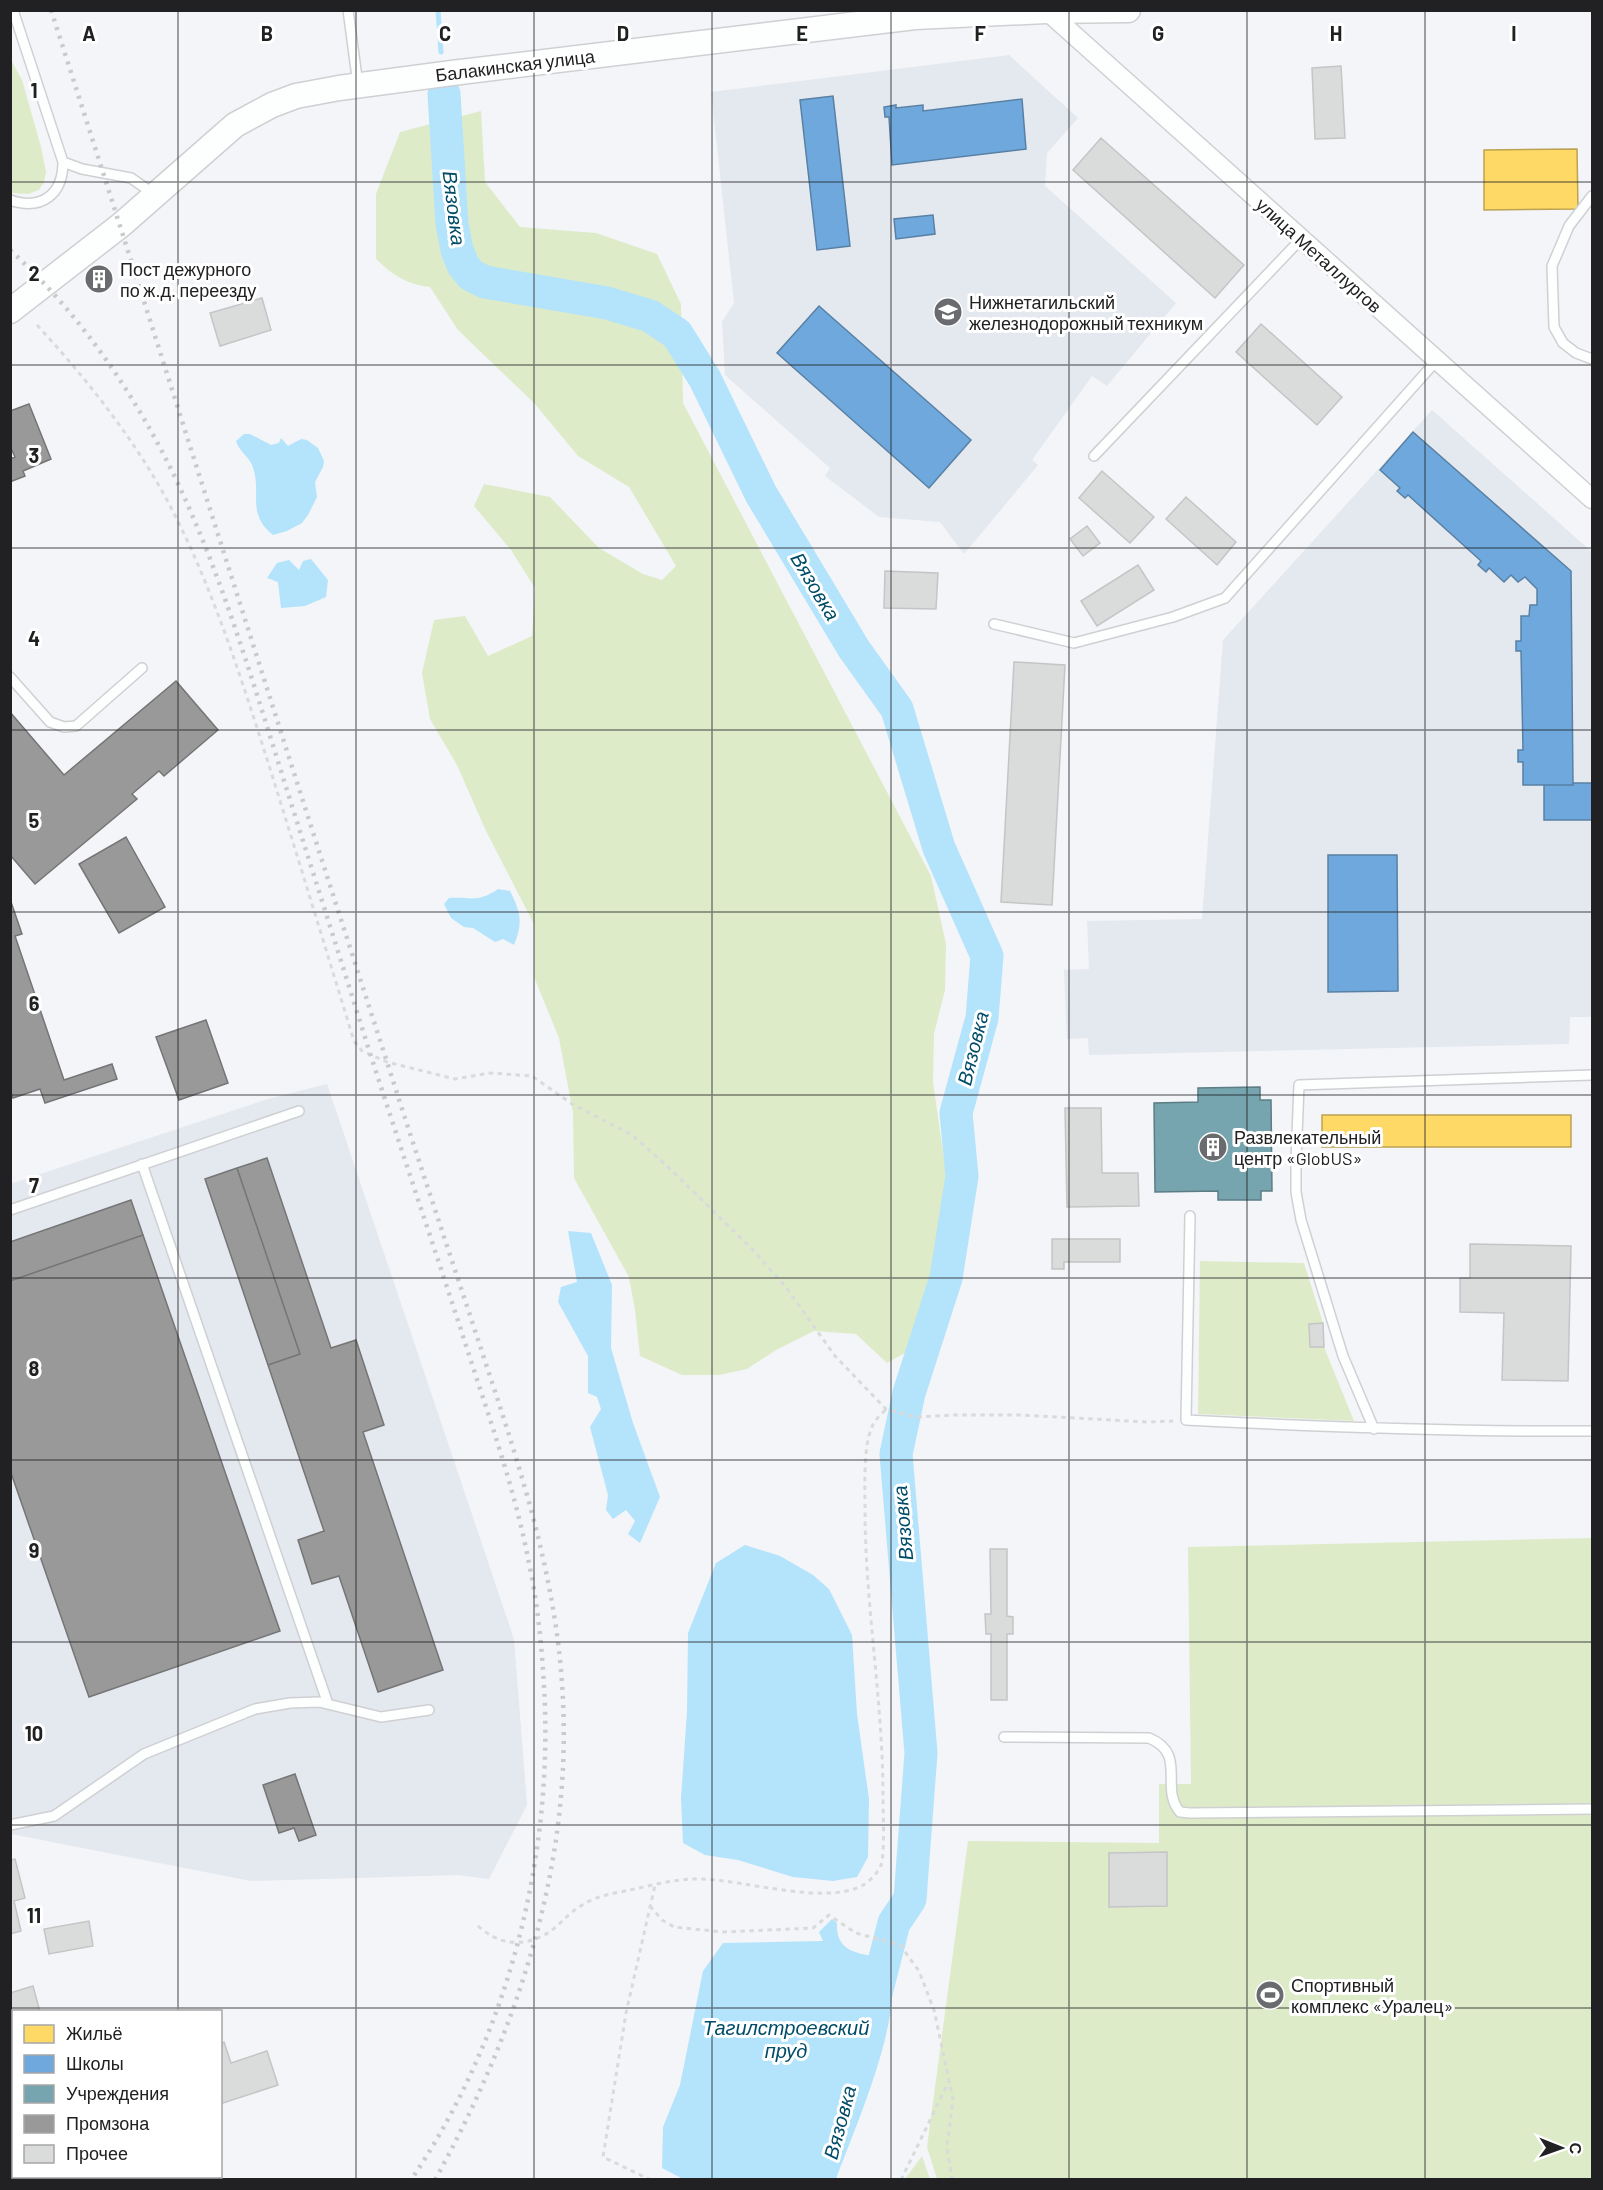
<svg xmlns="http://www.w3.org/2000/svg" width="1603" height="2190" font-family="Barlow,sans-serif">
	<rect width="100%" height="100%" fill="#f3f5f8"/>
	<path fill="#e4e8ef" d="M1009 55 1078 118 1047 153 1045 186 1176 303 1107 386 1092 376 1032 460 1038 465 964 554 940 522 879 517 825 476 830 468 725 375 722 322 734 303 711 92Z
		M1432 410 1592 552V1017H1570L1569 1044 1089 1055 1088 1038 1067 1039 1064 970 1089 969 1087 921 1202 919 1223 640Z
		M327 1084 514 1639 527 1805 489 1879 458 1875 251 1881 11 1834 10 1184 268 1099Z"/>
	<path fill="#deebc9" d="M11 60 22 80 41 147 46 172 44 182 39 190 28 194 11 193Z
		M481 111 485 182 520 227 596 233 657 254 681 304 683 403 931 876 946 944 945 990 934 1034 933 1082 952 1215 933 1269 921 1324 912 1349 887 1363 856 1334 814 1331 776 1350 747 1369 719 1375H682L640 1356 635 1310 629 1277 574 1178 573 1113 559 1038 534 977V924L486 831 457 765 430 719 422 673 434 620 465 616 488 656 532 636 535 588 511 550 474 506 484 484 550 497 599 548 643 574 662 580 676 566 629 487 578 456 535 404 458 330 430 287C406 284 394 276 376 259V194L400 132Z
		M1200 1261 1304 1263 1323 1323 1309 1324 1310 1347H1324L1354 1421 1198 1414Z
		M1592 1538V2179H937L927 2147 968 1841 1159 1843V1784H1191L1188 1547Z
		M922 2156 930 2179H905Z"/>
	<path fill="#b4e3fc" d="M244 434H250L271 445 279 443 281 438 288 446 301 439 307 440 318 448 324 461 323 467 315 482 317 497 308 515 302 523 287 531 273 535C245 513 263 491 252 465 248 456 239 451 236 441Z
		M311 559 328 580 326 597 305 606 281 608 278 582 267 578 277 563 289 560 299 570 303 561Z
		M498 889 510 891C521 913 523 922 514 945L503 939 495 942 473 928 464 927 451 918 444 904 449 898C471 896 476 904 498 889Z
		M568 1231 591 1233 612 1285 611 1348 633 1423 660 1497 640 1543 628 1534 635 1521 626 1510 613 1519 606 1510 608 1495 590 1427 601 1409 597 1397 588 1393V1356L558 1302 561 1287 577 1282Z
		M745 1545 780 1556 813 1575 829 1589 852 1635 857 1714 869 1799 868 1857 857 1877 833 1881 793 1877 738 1860 705 1855 683 1843 681 1798 687 1712 688 1633 716 1563Z
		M832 1919 837 1923C835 1964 881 1949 888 1964 908 2010 853 2132 836 2179H683L662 2168 663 2127 680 2085 703 1971 723 1943 823 1941 819 1932Z"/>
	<path fill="#ffd966" stroke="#bca252" stroke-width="1.5" d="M1577 149 1578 209 1484 210V150Z
		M1322 1115H1571V1147H1322Z"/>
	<path fill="#6fa8dc" stroke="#5880a4" stroke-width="1.5" d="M833 96 850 246 817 250 800 100Z
		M1022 99 1026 149 892 165 889 117H885L884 107 896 105V108L923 105V111Z
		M933 215 935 234 896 239 894 219Z
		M819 306 971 440 929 488 777 353Z
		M1413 432 1571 571 1573 785H1523V762H1518V750H1523L1521 651H1516V641H1521V616H1529L1530 605H1537V589L1525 577 1518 582 1511 575 1504 582 1489 568 1486 572 1478 565 1481 561 1408 495 1405 498 1397 491 1400 488 1380 470Z
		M1573 783H1592V820H1544V785H1573Z
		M1328 855H1397L1398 991 1328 992Z"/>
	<path fill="#76a5af" stroke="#5c7d85" stroke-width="1.5" d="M1260 1087V1100H1271L1272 1191H1261V1200H1218V1191L1155 1192 1154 1103 1198 1102V1088Z"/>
	<path fill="#999" stroke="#757576" stroke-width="1.5" d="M29 404 51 459 23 471 25 476 10 482V459L15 457 10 446V411Z
		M176 681 218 730 164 776 159 771 132 794 137 799 35 884 10 855V712L64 775Z
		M126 837 165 907 119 933 79 864Z
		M10 899 22 934 15 936 64 1080 112 1064 117 1079 45 1103 40 1089 13 1098 10 1091Z
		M206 1020 228 1083 179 1100 156 1037Z
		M267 1158 331 1348 356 1340 384 1425 363 1432 443 1670 378 1692 339 1576 312 1584 298 1540 324 1531 268 1365 300 1354 237 1168Z
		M237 1168 300 1354 268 1365 205 1179Z
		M131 1200 143 1235 10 1281V1242Z
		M143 1235 280 1631 89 1697 10 1470V1281Z
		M295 1774 316 1835 299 1841 294 1828 279 1833 263 1785Z"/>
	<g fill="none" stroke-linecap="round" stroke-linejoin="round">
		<path stroke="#b4e3fc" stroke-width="5" d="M438 10 441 52"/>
		<path stroke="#b4e3fc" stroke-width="33" d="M444 94 452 224 457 250 463 265 471 275 485 282 607 303 650 316 677 334 705 379 761 494 854 649 897 709 939 848 987 956 982 1018 956 1113 962 1176 946 1278 909 1393 896 1454 921 1753 910 1899 894 1923 873 2005"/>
	</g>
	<path fill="#dadbdb" stroke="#c5c5c6" stroke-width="1.5" d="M1341 66 1345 138 1315 139 1312 68Z
		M1101 138 1244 265 1215 298 1073 170Z
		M100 266 111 280 97 291 86 278Z
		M262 298 271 330 220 346 210 313Z
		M1261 324 1342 397 1317 425 1236 352Z
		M1102 471 1154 517 1130 543 1079 498Z
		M1186 497 1236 542 1217 565 1166 519Z
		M1087 526 1100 543 1083 556 1070 539Z
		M1138 565 1154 590 1097 626 1081 601Z
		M885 571 938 573 936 609 884 608Z
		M1014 662 1065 665 1052 905 1001 902Z
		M1065 1108H1101L1102 1173H1138L1139 1206 1067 1207Z
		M1052 1239H1120V1262H1064V1269H1052Z
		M1470 1244 1571 1246 1568 1381 1502 1380 1504 1313 1460 1312V1278H1470Z
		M1323 1323 1324 1347H1310L1309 1324Z
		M990 1549H1007V1616L1013 1617V1634H1007V1700H991V1634H986L985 1614H991Z
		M1167 1852V1906L1109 1907V1853Z
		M15 1859 25 1898 14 1901 21 1931 10 1934V1860Z
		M89 1921 93 1946 49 1954 44 1929Z
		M33 1986 40 2012H14V2040H11L10 1993Z
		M224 2042 231 2063 267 2051 278 2085 220 2104V2044Z"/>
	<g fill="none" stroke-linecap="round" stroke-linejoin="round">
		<g stroke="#cfd0d3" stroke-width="12">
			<path id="lane" d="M13 10 63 162 82 169 131 178 155 195
				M348 10 358 85
				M1592 196 1569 226 1552 266 1554 327 1563 343 1576 353 1592 359
				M10 200C42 211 63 194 63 162
				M1094 456 1301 239
				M994 624 1074 643 1173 617 1225 598 1437 360
				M10 677 50 722 64 727 76 726 142 668
				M142 1164 328 1704
				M10 1210 299 1111
				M1190 1216 1186 1420C1321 1427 1457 1432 1592 1431
				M1374 1429 1343 1356 1301 1220 1296 1192V1161L1299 1085 1592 1075
				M1004 1737 1149 1738C1188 1754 1159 1788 1180 1812L1190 1813 1592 1809
				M10 1825 54 1816 144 1754 255 1709 290 1703 319 1702 381 1717 429 1710
				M10 2078 14 2088
				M39 2176 40 2180"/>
		</g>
		<g stroke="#cfd0d3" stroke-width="21">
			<path id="street" d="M1046 10 1592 499"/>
		</g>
		<g stroke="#cfd0d3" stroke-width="27">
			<path id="secondary" d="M10 311 121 225 235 125 272 105 296 96 339 88 452 73 915 17 1046 11 1128 10"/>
		</g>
		<path stroke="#dadada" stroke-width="3" stroke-dasharray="4.5 4.5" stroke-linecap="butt" d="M37 325C82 374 124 426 158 484 202 560 233 653 260 737 292 838 323 940 354 1041L362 1051 387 1062 455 1079 490 1073 532 1076 572 1104 632 1135 666 1165 751 1248 785 1286 835 1356 886 1409 915 1417 954 1415H1021L1148 1422 1173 1421
			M650 1906 662 1920 674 1927 723 1932 813 1928 829 1915 856 1933 900 1945 919 1971 934 2010 953 2099 947 2147 952 2180
			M478 1926C497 1943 519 1948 544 1935 557 1929 566 1915 579 1907 593 1897 609 1894 625 1891 650 1886 676 1878 702 1879 744 1880 827 1906 863 1885 870 1881 878 1873 881 1865 885 1854 883 1811 883 1797 883 1700 865 1605 865 1508 865 1485 863 1447 872 1427 874 1420 882 1414 886 1409
			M651 2180 603 2157 626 2013 655 1885
			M901 2180 949 2081"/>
		<use href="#lane" stroke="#fdfefe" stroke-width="9"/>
		<use href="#street" stroke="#fdfefe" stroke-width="18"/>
		<use href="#secondary" stroke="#fdfefe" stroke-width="24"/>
		<path stroke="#cacacc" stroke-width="4.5" stroke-dasharray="3 6" stroke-linecap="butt" d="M51 10C164 362 274 714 388 1065 419 1163 452 1260 484 1358 521 1470 558 1582 563 1701 571 1870 516 2033 435 2180
			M10 250C77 311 130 387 170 467 213 554 242 647 271 739 303 842 336 944 368 1047 399 1143 431 1238 462 1333 486 1409 514 1485 529 1563 539 1610 543 1659 545 1707 550 1872 504 2043 411 2180"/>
	</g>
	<path fill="none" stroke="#212123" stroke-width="1.5" stroke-opacity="0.55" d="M178 10V2012M356 10V2180M534 10V2180M712 10V2180M891 10V2180M1069 10V2180M1247 10V2180M1425 10V2180M10 182H1592M10 365H1592M10 548H1592M10 730H1592M10 912H1592M10 1095H1592M10 1278H1592M10 1460H1592M10 1642H1592M10 1825H1592M10 2008H1592M178 2176V2180"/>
	<defs>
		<g id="building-disc" transform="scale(1.5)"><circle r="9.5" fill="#6a6b6e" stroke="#fff"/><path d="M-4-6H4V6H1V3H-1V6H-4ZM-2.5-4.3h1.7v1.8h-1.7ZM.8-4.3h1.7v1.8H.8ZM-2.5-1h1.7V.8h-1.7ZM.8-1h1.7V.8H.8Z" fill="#fff"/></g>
		<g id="university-disc" transform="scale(1.5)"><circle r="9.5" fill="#6a6b6e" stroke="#fff"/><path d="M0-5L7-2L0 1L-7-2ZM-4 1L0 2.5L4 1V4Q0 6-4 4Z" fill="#fff"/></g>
		<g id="stadium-disc" transform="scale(1.5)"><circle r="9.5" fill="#6a6b6e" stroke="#fff"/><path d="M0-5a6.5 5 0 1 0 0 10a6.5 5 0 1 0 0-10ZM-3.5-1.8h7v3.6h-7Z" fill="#fff"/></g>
	</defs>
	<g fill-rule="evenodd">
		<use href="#building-disc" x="99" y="279"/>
		<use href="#university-disc" x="948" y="312"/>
		<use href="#building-disc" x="1213" y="1147"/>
		<use href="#stadium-disc" x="1270" y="1995"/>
	</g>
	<g text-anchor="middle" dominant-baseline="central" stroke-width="6" stroke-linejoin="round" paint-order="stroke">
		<g font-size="18" fill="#212123" stroke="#fff">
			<text transform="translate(515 65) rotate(-7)">Балакинская улица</text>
			<text transform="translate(1319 255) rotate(42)">улица Металлургов</text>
		</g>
		<g font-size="18" fill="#212123" stroke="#fff" text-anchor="start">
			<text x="120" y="269">Пост дежурного<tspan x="120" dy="21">по ж.д. переезду</tspan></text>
			<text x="969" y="302">Нижнетагильский<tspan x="969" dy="21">железнодорожный техникум</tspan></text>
			<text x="1234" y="1137">Развлекательный<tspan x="1234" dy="21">центр «GlobUS»</tspan></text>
			<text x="1291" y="1985">Спортивный<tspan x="1291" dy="21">комплекс «Уралец»</tspan></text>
		</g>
		<g font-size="20" font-style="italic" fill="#004c68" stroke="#fff">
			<text transform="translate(455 208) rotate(83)">Вязовка</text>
			<text transform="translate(816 586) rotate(59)">Вязовка</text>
			<text transform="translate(972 1048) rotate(-76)">Вязовка</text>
			<text transform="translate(902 1523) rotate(-95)">Вязовка</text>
			<text x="786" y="2027">Тагилстроевский<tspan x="786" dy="23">пруд</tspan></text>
			<text transform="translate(839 2122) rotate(-75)">Вязовка</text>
		</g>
	</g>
	<g font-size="20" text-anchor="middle" font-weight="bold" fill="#212123" stroke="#fff" stroke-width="6" stroke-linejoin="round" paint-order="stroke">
		<text x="89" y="41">A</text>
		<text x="267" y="41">B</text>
		<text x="445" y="41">C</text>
		<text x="623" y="41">D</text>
		<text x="802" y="41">E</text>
		<text x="980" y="41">F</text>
		<text x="1158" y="41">G</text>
		<text x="1336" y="41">H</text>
		<text x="1514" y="41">I</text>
		<text x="34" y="98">1</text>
		<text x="34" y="281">2</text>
		<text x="34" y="463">3</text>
		<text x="34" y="646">4</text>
		<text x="34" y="828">5</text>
		<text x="34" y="1011">6</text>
		<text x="34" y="1193">7</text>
		<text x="34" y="1376">8</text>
		<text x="34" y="1558">9</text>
		<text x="34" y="1741">10</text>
		<text x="34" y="1923">11</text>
	</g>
	<rect width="1603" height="2190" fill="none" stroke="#212123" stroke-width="24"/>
	<rect x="12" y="2010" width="210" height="168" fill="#ffffff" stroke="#a6a6a7" stroke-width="1.5"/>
	<rect x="24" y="2025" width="30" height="18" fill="#ffd966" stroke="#a6a6a7" stroke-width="1.5"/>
	<text x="66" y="2040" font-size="18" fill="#212123">Жильё</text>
	<rect x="24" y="2055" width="30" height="18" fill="#6fa8dc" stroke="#a6a6a7" stroke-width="1.5"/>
	<text x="66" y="2070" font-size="18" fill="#212123">Школы</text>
	<rect x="24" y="2085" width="30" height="18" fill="#76a5af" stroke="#a6a6a7" stroke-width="1.5"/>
	<text x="66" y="2100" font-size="18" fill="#212123">Учреждения</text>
	<rect x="24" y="2115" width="30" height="18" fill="#999999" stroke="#a6a6a7" stroke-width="1.5"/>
	<text x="66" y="2130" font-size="18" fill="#212123">Промзона</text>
	<rect x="24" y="2145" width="30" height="18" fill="#dadbdb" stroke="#a6a6a7" stroke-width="1.5"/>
	<text x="66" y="2160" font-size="18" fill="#212123">Прочее</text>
	<g transform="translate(1561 2148) rotate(91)" stroke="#ffffff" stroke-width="4.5" paint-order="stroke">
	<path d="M0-4.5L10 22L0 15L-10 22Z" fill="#212123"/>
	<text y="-9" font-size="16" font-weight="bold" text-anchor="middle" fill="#212123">С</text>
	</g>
</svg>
